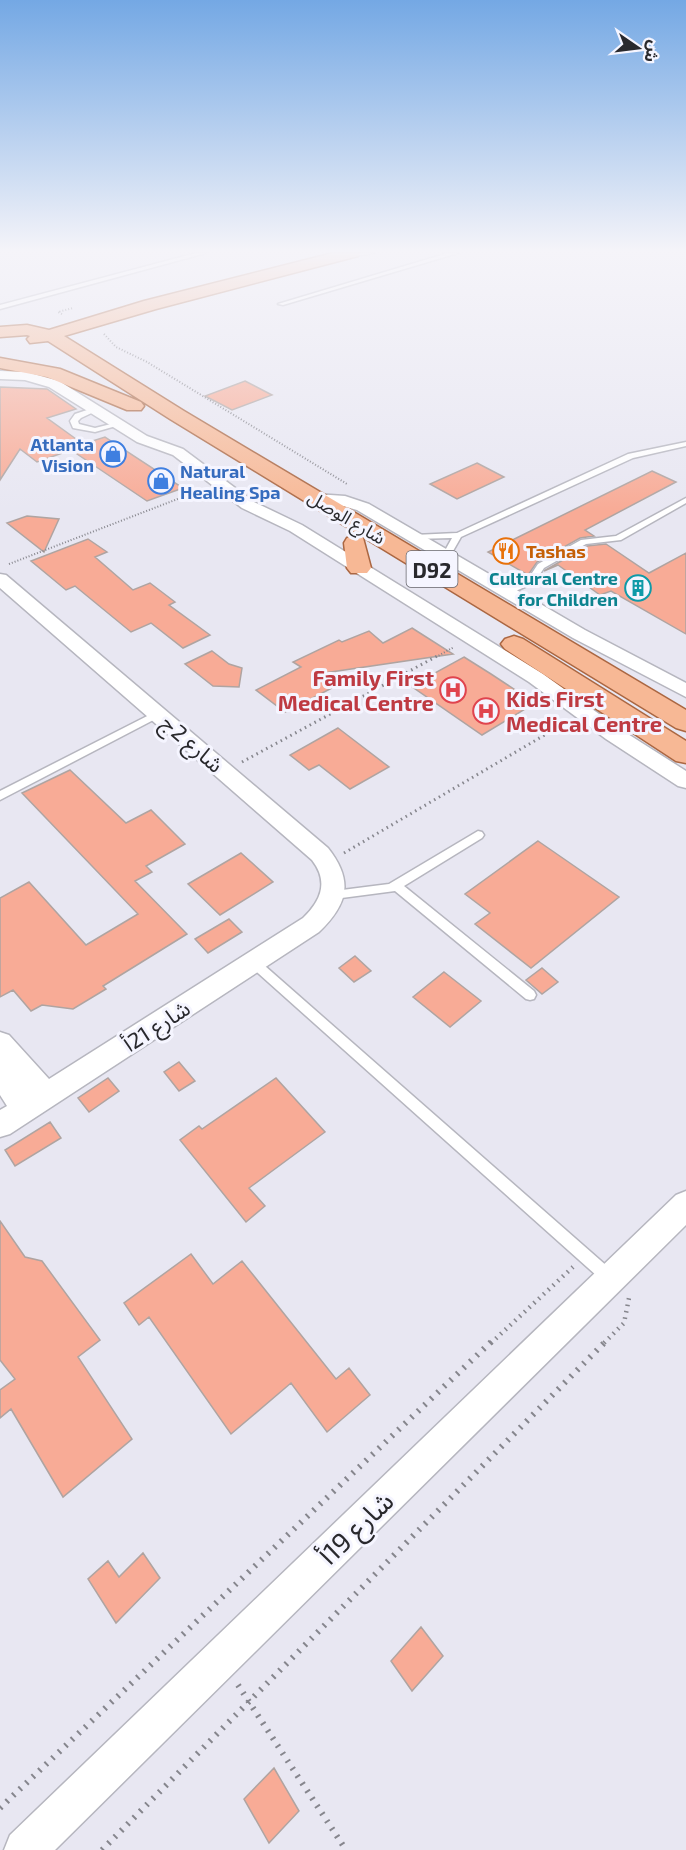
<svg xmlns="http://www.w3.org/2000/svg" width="686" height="1850" font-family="'Exo 2','Noto Sans Arabic',sans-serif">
	<rect width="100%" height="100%" fill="#e8e7f2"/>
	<path fill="#f8ab96" stroke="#afa4a1" stroke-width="1.5" d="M245 381 272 395 232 410 205 396Z
		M0 387 47 389 76 409 47 418 83 444 105 437 183 488 147 501 71 450 37 462 20 449 0 480Z
		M477 463 504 477 457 499 430 484Z
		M652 471 676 482 585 530 594 536 580 538 537 562 528 575 488 552Z
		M27 516 59 519 44 552 7 523Z
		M88 539 107 552 95 557 133 590 150 583 175 602 169 605 210 635 183 648 151 623 131 632 75 586 66 590 31 561Z
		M606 544 649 573 686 553V634L611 591 600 595 558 565 544 571 587 546Z
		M412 628 453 654 324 673 340 684 285 712 256 690 301 667 293 662 339 640 342 642 369 631 383 643Z
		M212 651 229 664 242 668 239 687 213 686 185 664Z
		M464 657 491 674 535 703 482 735 411 686Z
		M338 728 389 767 350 789 319 765 309 770 290 755Z
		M70 770 126 823 151 810 185 844 146 866 152 872 135 881 187 934 103 986 106 989 73 1009 42 1005 31 1011 13 990 0 997V898L29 882 86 945 138 914 22 793Z
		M538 841 619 897 531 968 475 924 490 913 465 894Z
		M241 853 273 882 220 915 188 884Z
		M229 919 242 932 208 953 195 939Z
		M355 956 371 971 354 982 339 968Z
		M542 968 558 982 542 994 526 980Z
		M444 972 481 1001 450 1027 413 997Z
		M179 1062 195 1081 179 1091 164 1072Z
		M108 1078 119 1091 89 1112 78 1098Z
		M276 1078 325 1132 249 1188 265 1206 246 1222 180 1140 199 1126 202 1129Z
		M50 1122 61 1138 15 1166 5 1150Z
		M0 1221 25 1257 42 1261 100 1340 78 1357 132 1439 63 1497 11 1409 0 1418V1390L15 1379 0 1360Z
		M191 1254 213 1284 242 1261 336 1379 349 1368 370 1395 327 1432 291 1383 231 1434 149 1317 139 1325 124 1303Z
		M143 1553 160 1578 116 1623 88 1579 108 1561 119 1577Z
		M421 1627 443 1656 412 1691 391 1661Z
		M274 1768 299 1811 269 1843 244 1799Z"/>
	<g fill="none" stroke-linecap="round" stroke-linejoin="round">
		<g stroke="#b6b6bf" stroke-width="3">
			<path id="lane" d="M196 253H206L0 309V305Z
				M374 253 343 258 340 256 352 253Z
				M448 253H458L283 305 278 304Z
				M96 407 98 408V410L81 418 78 421 79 424 95 428 119 422 123 424 95 432 73 428 70 421 75 414Z
				M686 442V446L633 458 461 537 449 558 442 556 452 538 414 539 410 537 414 535 457 533 628 454Z
				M686 498V503L621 540 586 544 544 568 534 583 511 593 504 591 528 579 538 564 581 540 616 536Z
				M159 710 163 711V715L0 800V791Z
				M478 831 482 832 484 835 482 838 404 886 534 991 536 995 534 999 530 1000 526 999 395 891 334 899 328 895 334 891 389 884Z
				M253 957 257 959 616 1274 619 1279 616 1284 611 1287 606 1284 249 965 247 962 249 959Z"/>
		</g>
		<g stroke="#b6b6bf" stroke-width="3">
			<path id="street" d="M0 371 26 372 59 381 147 436 183 449 254 502 302 525 543 674 620 729 686 771V788L678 786 606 739 529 682 290 531 242 508 173 455 137 442 49 387 25 380 0 379Z
				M316 494 345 496 369 504 585 630 686 683V697L573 638 357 510 343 506 310 502 308 499Z
				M0 574 6 575 328 848C354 881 348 904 319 932L10 1134 0 1137V1110L7 1106 0 1095V1032L9 1035 49 1079 303 918C321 901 329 882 312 860L0 588Z
				M686 1191V1225L55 1850H4L10 1835 676 1195Z"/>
		</g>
		<g stroke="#ab6742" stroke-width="3">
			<path id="primary" d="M333 253H360L358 256 156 309 64 336 184 411 686 710V731L676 728 170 419 48 341 30 343 27 339 30 336 27 335 0 337V327L27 325 49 330 144 301Z
				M0 358 60 369 141 402 144 406 141 410H127L47 377 0 368Z
				M355 536 363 538 371 568 367 573H351L347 568 344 543 347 538Z
				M514 636 523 639 686 741V763L676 761 505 649 501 644 505 639Z"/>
		</g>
		<path stroke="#86868d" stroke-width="2" stroke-dasharray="1 2" stroke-linecap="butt" d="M62 314 58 312 73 308
			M104 334 116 347 147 362 347 484
			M9 564 201 490
			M436 657 454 647"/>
		<path stroke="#86868d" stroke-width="3" stroke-dasharray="1.5 4" stroke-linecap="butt" d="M242 762 439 655
			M344 853 565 723"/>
		<path stroke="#86868d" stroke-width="4.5" stroke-dasharray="1.5 5" stroke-linecap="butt" d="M491 1343 573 1267
			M604 1343 624 1323 629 1298"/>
		<path stroke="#86868d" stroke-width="6" stroke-dasharray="2 7" stroke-linecap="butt" d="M238 1685 346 1850
			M0 1808 492 1341
			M102 1850 606 1341"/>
		<use href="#lane" fill="#fff" fill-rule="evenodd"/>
		<use href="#street" fill="#fff" fill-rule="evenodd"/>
		<use href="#primary" fill="#f7b895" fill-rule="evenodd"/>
	</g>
	<linearGradient id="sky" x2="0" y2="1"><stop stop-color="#74a8e4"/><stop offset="0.49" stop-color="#f5f4f9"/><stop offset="1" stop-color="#f5f4f9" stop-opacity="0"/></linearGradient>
	<rect width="686" height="512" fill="url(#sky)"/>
	<defs>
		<g id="shop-ring" transform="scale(1.35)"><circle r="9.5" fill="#f5f5ff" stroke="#3f7fe0" stroke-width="1.5"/><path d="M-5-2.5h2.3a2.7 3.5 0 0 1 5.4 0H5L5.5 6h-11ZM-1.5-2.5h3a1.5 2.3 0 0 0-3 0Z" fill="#3f7fe0"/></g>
		<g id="restaurant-ring" transform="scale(1.35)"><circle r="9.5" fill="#f5f5ff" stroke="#e8710a" stroke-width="1.5"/><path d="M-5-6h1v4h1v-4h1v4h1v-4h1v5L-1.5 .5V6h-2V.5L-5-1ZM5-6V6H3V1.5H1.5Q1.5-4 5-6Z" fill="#e8710a"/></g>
		<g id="building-ring" transform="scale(1.35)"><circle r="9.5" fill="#f5f5ff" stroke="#0f9aa8" stroke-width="1.5"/><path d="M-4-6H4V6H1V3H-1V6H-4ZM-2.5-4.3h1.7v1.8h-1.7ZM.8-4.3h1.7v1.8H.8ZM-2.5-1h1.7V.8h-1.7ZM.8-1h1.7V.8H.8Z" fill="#0f9aa8"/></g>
		<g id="hospital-ring" transform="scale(1.35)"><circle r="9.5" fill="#f5f5ff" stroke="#e0444e" stroke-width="1.5"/><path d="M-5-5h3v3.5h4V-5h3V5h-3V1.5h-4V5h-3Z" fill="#e0444e"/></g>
	</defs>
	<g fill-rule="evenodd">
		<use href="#shop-ring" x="113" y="454"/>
		<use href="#shop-ring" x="161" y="481"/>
		<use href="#restaurant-ring" x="506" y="551"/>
		<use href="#building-ring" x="638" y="588"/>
		<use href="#hospital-ring" x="453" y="690"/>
		<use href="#hospital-ring" x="486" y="711"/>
	</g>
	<g text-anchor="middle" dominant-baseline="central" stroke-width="6" stroke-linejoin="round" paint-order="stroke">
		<g font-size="18" font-weight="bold" fill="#366cbe" stroke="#f5f5ff" text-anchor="end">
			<text x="94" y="444">Atlanta<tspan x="94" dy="21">Vision</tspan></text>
			<text x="180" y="471" text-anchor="start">Natural<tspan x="180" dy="21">Healing Spa</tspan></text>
		</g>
		<g font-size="18" fill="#29292d" stroke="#f5f5ff">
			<text transform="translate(347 517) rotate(31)">شارع الوصل</text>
		</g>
		<g font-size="18" font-weight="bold" fill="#c56008" stroke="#f5f5ff" text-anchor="start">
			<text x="526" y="551">Tashas</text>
		</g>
		<g font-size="18" font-weight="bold" fill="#0d838f" stroke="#f5f5ff" text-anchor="end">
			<text x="618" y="578">Cultural Centre<tspan x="618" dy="21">for Children</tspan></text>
		</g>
		<rect fill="#f5f5ff" stroke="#66666c" stroke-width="1.5" x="406.5" y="551" width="51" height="36" rx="4.5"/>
		<g font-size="21" font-weight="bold" fill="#29292d">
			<text x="432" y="569">D92</text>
		</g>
		<g font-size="22" font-weight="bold" fill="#be3a42" stroke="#f5f5ff" text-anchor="end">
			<text x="434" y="677">Family First<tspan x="434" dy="25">Medical Centre</tspan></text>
			<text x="506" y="698" text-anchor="start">Kids First<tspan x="506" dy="25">Medical Centre</tspan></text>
		</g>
		<g font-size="22" fill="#29292d" stroke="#f5f5ff">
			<text transform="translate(193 743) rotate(41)">شارع 2ج</text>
			<text transform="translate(156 1025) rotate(-33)">شارع 21أ</text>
		</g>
		<g font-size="27" fill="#29292d" stroke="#f5f5ff">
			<text transform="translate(355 1527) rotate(-44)">شارع 19أ</text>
		</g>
	</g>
	<g transform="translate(638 48) rotate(104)" stroke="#f5f5ff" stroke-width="4.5" paint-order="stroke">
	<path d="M0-4.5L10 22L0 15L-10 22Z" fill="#29292d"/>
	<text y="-9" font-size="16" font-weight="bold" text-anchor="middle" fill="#29292d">ش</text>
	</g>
</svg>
